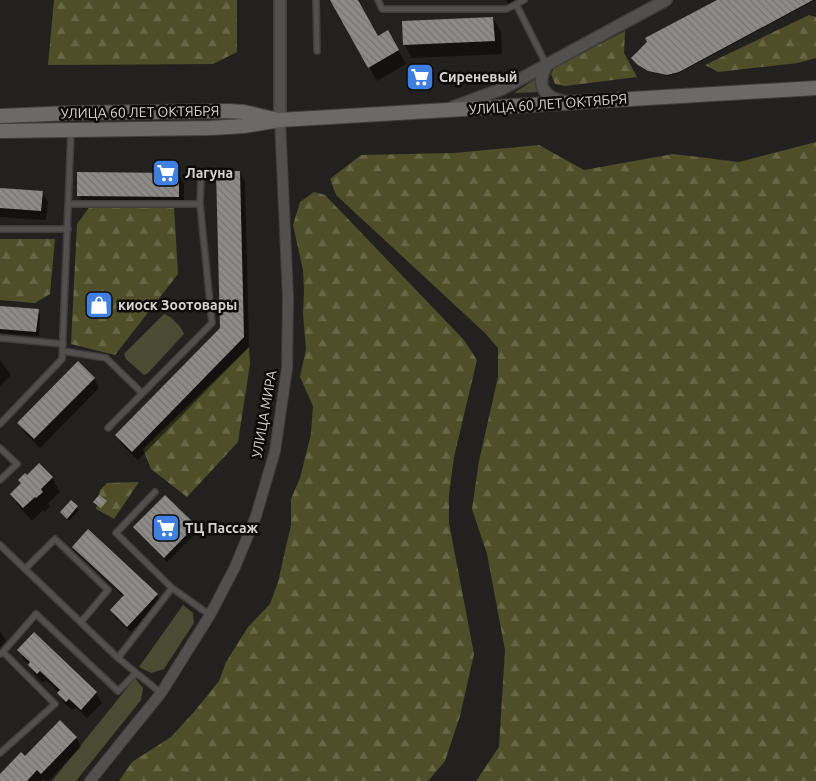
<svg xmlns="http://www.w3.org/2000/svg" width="816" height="781" font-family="Ubuntu,sans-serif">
	<defs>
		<pattern id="forest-firs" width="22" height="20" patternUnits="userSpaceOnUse" patternTransform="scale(1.25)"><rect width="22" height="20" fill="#4e4f28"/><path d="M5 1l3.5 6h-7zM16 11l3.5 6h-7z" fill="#676746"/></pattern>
		<pattern id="building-back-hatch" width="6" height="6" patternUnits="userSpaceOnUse" patternTransform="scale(1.25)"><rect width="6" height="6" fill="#8c8b88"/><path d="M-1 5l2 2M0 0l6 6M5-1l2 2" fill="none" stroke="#757472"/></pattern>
	</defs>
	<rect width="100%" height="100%" fill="#23211f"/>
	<path fill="#4a4b32" d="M535 79 538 92 514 93Z
		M164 314C171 316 182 327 184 334L148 373 144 375 126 359 124 354Z
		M183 605 193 613 194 623 164 669 151 673 139 667Z
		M135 678 143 688 141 700 76 781H52Z"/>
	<path fill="url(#forest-firs)" d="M54 0H237V52L213 64 48 65Z
		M809 15 816 17V58L798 63 718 72 705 65Z
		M625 31 624 53 637 77 565 86 555 84 551 74 554 68Z
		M816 142V781H476L499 747 505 650 487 554 472 509 479 461 498 377V348L485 333 336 195 330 179 361 155 454 153 539 145 584 170 673 154 739 162Z
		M314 192 325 195 464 340 477 360 454 457 449 494V523L474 654 460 716 445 761 428 781H119L132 762 171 737 194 712 219 681 226 662 248 627 270 604 278 582 291 525V499L300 478 311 434 313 406 300 377 306 349 303 315 304 291 303 270 293 225 300 202Z
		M91 205 174 206 178 274 115 355 71 344 77 224Z
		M0 239H55L50 294 35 303 0 300Z
		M249 347 250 364 238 442 187 497 151 469 143 449Z
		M139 482 114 519 96 509 100 490 107 483Z"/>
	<path fill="#0007" d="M332 0H361L358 2 378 38 388 32 406 64 377 81Z
		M506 0H529L512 10Z
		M719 0H815L679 73 668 76 650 72 640 66Z
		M493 18 501 32 502 54 412 58 404 44Z
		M432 69 434 72V86L413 87 411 84V70Z
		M240 172 245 182 249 347 138 460 122 445 116 435 221 328Z
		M178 174 184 183V206L84 205 79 195Z
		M0 189 42 192 48 202 46 220 0 217Z
		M0 307 38 310 40 315 39 336 0 333Z
		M0 360 11 375 0 386Z
		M94 378 99 388 40 448 24 432 19 423Z
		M52 478 60 492 48 503 50 506 45 512 43 510 32 521 20 508 12 495Z
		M165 497 195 526 198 531 167 562 135 527Z
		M71 502 79 510 69 521 61 512Z
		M73 547 157 595 160 601 131 632 115 617 111 610 124 597 77 553Z
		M0 631 6 641 0 647Z
		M19 650 96 693 102 703 87 718 75 707 72 710 64 703 59 693 46 680 43 683 35 675 30 665 24 660Z
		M76 737 81 747 48 781 43 779 41 781H0V776L25 758Z"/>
	<path fill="url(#building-back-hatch)" d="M330 0H358L378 36 388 30 399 50 368 68Z
		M717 0H813L679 72 667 75 648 71 638 65 631 58 647 42 645 38Z
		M493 17 495 41 403 45 402 21Z
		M433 68V84H410V69Z
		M216 171H240L244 337 132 452 115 435 220 328Z
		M77 172 179 173V197L77 196Z
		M0 188 43 191 41 211 0 208Z
		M0 306 39 309 36 332 0 329Z
		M78 361 95 378 34 439 17 423Z
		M39 463 53 477 41 489 43 492 36 498 35 497 23 508 10 494 21 483 18 480 25 473 27 475Z
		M99 495 107 501 101 508 93 502Z
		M165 495 196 525 164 558 133 527Z
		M71 500 78 506 67 519 60 512Z
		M88 529 158 594 127 627 110 610 124 595 72 547Z
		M34 632 97 692 81 710 69 699 66 702 57 693 60 690 40 671 37 674 28 665 30 662 17 650Z
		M60 720 77 737 41 774 37 770 27 781H0V774L21 752 25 756Z"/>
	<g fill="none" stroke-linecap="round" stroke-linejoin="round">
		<g stroke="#3f3e3c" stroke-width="8">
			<path id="service" d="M316 0 317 51
				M378 0 382 9H507L524 0
				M516 4 546 64
				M69 204H200
				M0 229H68
				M0 338 63 344
				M63 351 106 358 142 393
				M0 424 62 359 71 130
				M108 428 212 323 200 204 201 178
				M0 448 17 464 0 480
				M155 492 116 533 172 588 210 615
				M0 545 118 658 161 693
				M25 569 55 539 108 590 81 622
				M3 652 36 614 118 691 136 673
				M118 658 172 588
				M0 753 55 704 3 652 0 654"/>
		</g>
		<g stroke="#3f3e3c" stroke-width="12">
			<path id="minor" d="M90 781 161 693 210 615 235 567 256 516 275 451 287 368 288 297 280 120"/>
		</g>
		<g stroke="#3f3e3c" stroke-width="14">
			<path id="tertiary" d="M547 65C536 83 542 97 563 101
				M453 107 502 89 666 0
				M280 120V0"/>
		</g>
		<g stroke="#3f3e3c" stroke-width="16">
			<path id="secondary" d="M0 116 71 113 228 111 244 112 274 119
				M0 131 211 128 244 126 280 120C459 111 637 97 816 88"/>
		</g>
		<use href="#service" stroke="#51504f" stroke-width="5"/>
		<use href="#minor" stroke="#51504f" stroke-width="10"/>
		<use href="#tertiary" stroke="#51504f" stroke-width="11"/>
		<use href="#secondary" stroke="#6b6a69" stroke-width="14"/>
	</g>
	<defs>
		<g id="supermarket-square" transform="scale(1.4375)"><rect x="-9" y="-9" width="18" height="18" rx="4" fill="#3f7fe0" stroke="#0c0b0a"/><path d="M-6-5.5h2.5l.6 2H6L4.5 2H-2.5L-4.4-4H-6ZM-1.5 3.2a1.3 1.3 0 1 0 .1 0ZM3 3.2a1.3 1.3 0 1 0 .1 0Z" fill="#fff"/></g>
		<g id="shop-square" transform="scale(1.4375)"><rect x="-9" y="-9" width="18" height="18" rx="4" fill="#3f7fe0" stroke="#0c0b0a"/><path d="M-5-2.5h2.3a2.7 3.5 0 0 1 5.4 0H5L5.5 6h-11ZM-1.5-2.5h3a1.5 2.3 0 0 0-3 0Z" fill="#fff"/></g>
	</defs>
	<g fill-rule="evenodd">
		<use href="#supermarket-square" x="420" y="77"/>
		<use href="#supermarket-square" x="166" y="173"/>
		<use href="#shop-square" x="99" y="305"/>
		<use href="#supermarket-square" x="166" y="528"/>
	</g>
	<g text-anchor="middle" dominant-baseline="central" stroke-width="5" stroke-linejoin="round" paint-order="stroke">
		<g font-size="14" font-weight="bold" fill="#d5d4d3" stroke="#0c0b0a" text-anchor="start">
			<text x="439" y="77">Сиреневый</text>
			<text x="185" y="173">Лагуна</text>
			<text x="118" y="305">киоск Зоотовары</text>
			<text x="185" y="528">ТЦ Пассаж</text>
		</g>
		<g font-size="14" fill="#d5d4d3" stroke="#0c0b0a">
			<text transform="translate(548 104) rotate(-4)">УЛИЦА 60 ЛЕТ ОКТЯБРЯ</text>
			<text transform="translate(140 112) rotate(-1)">УЛИЦА 60 ЛЕТ ОКТЯБРЯ</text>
			<text transform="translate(264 414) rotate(-80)">УЛИЦА МИРА</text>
		</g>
	</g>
</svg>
